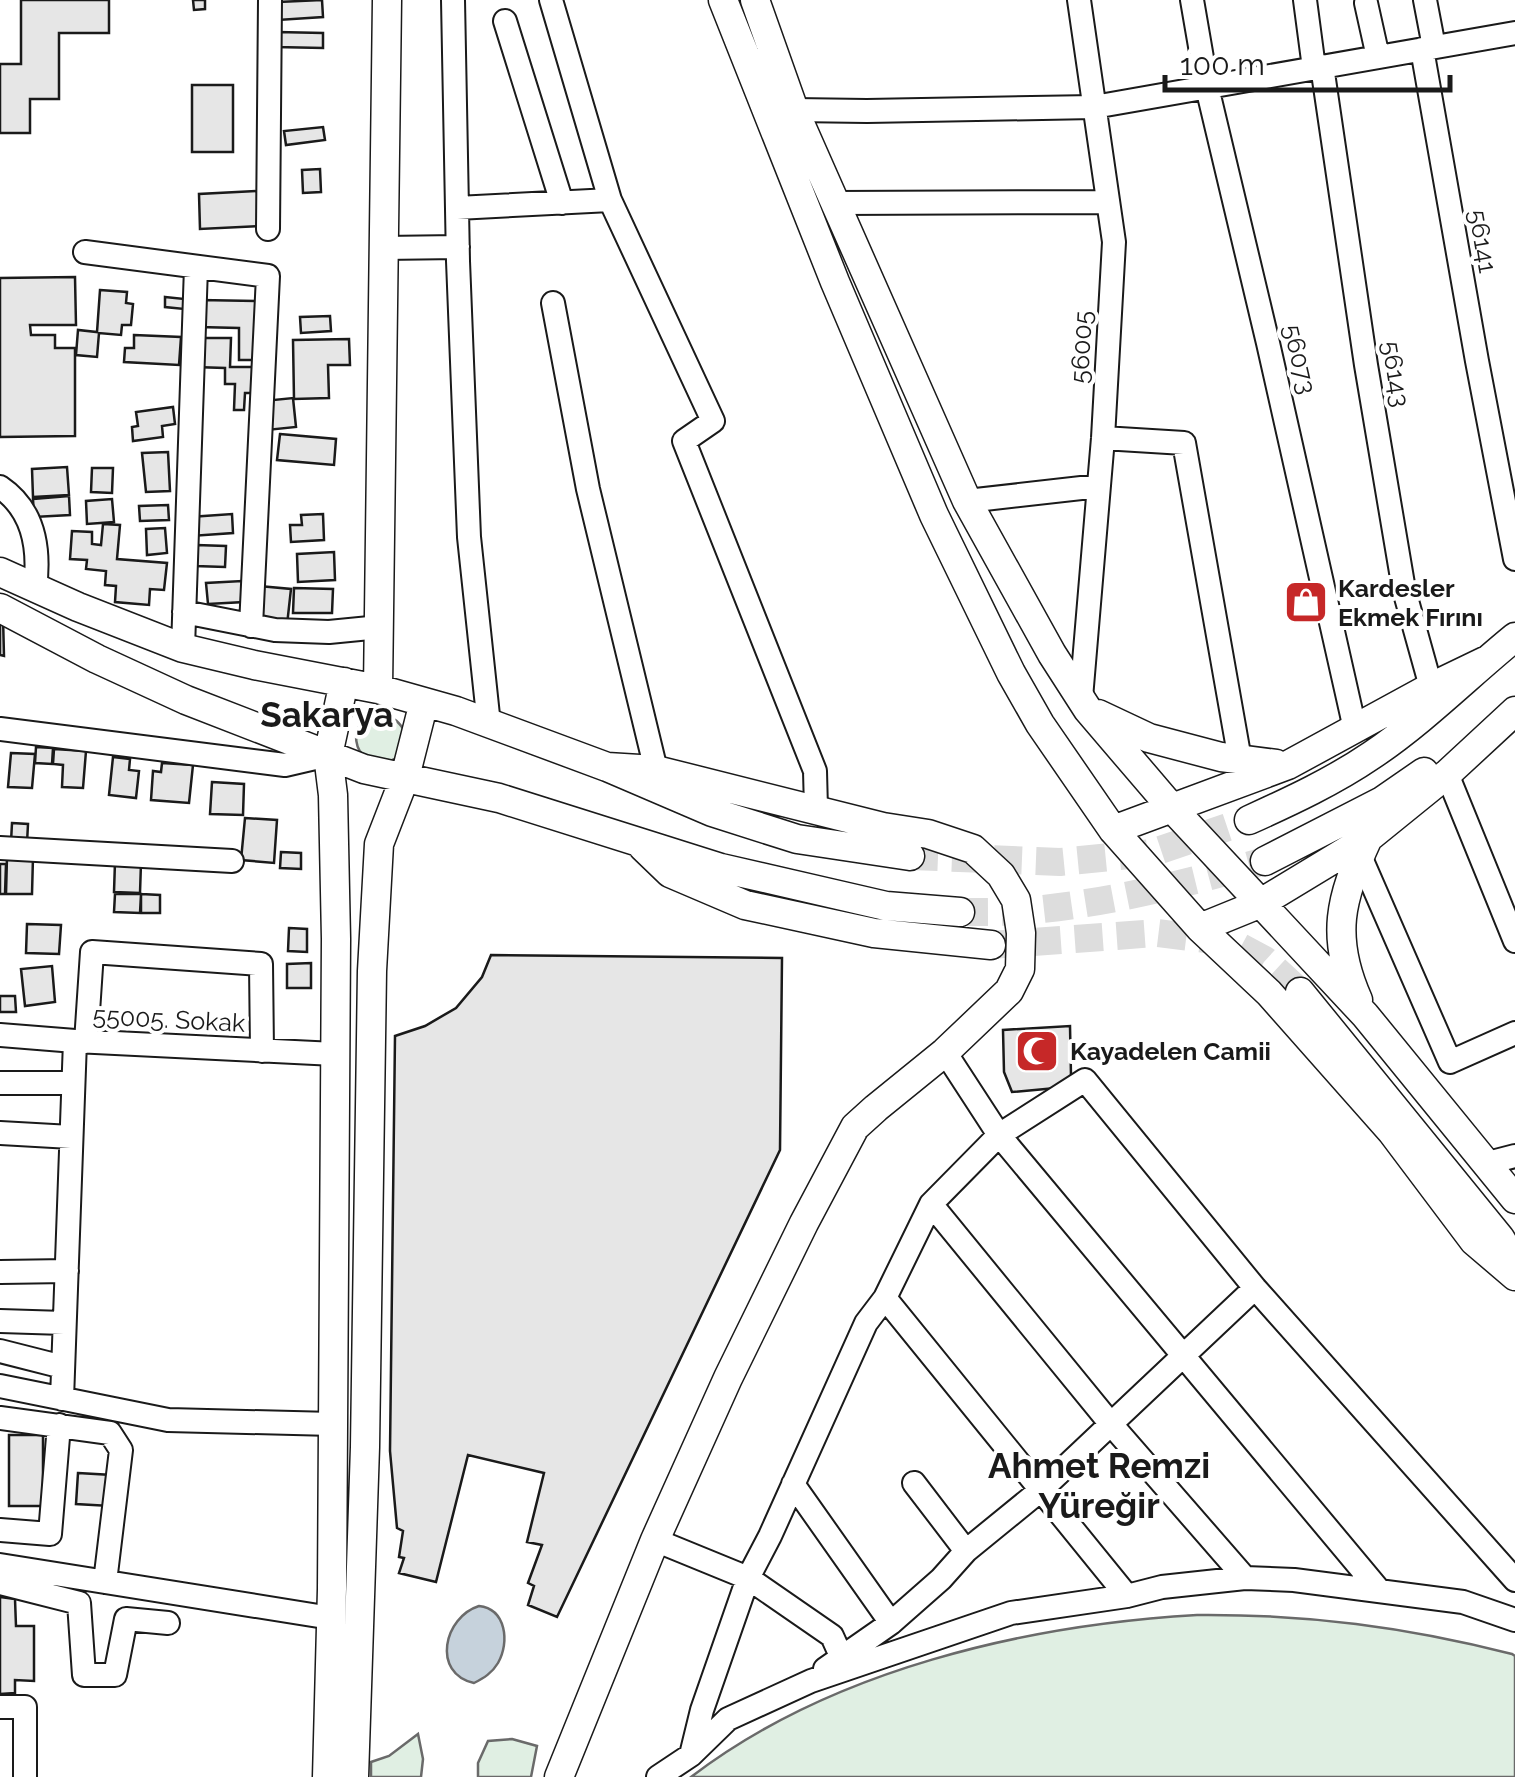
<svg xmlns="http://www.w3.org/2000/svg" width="1515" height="1777" font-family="Raleway,sans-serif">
	<rect width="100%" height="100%" fill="#fff"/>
	<path fill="#e0efe3" stroke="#6a6a6a" stroke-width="2.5" d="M378 714C391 716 397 719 404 730L397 758 383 764C377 762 372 761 367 758 355 751 352 732 363 722 366 719 375 716 378 714Z
		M1197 1615C1307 1614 1406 1627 1512 1654L1515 1656V1777H691C831 1670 1025 1625 1197 1615Z
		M418 1734 423 1759 421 1777H371V1762L389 1756Z
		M512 1739 537 1746 531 1777H478V1763L488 1741Z"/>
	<path fill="#c6d2dc" stroke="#6a6a6a" stroke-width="2.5" d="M479 1606C506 1609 510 1642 498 1663 492 1673 484 1678 474 1683 431 1673 444 1617 479 1606Z"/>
	<path fill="#e6e6e6" stroke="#1a1a1a" stroke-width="2.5" d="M21 0H109V33H59V99H30V133H0V64H21Z
		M193 0H205V9L194 10Z
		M322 0 323 17 278 20V2Z
		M277 32 323 33V48L276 47Z
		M192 85H233V152H192Z
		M323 127 325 140 286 145 284 131Z
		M320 169 321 192 303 193 302 170Z
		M258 191 260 226 200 229 199 194Z
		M75 277 76 325H30L31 335H55V348H75V436L0 437V278Z
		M100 290 127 292 126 303 133 304 131 325H122L121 335 99 333 97 357 76 355 78 330 97 332Z
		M165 297 185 299 184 309 165 307Z
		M200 300 262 301 261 360H239V328L199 327Z
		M330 316 331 331 301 333 300 317Z
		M134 335 181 337 179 365 124 362 125 348H134Z
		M196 338H231L230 367H255V393H245L244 410H234L235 384H225V368L195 367Z
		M349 339 350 365H328L329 398 294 399 293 340Z
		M293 398 296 427 267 430 263 401Z
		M173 407 175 424 162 426 163 437 133 441 132 427 138 426 136 412Z
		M280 434 336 439 334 465 277 460Z
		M168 452 170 491 146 492 142 453Z
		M67 467 69 495 33 497 32 469Z
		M92 468H113L112 493 91 492Z
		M69 496 70 515 34 517 33 499Z
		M112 499 114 522 87 524 86 501Z
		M168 505 169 520 140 521 139 506Z
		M232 514 233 533 191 536 190 517Z
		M323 514 324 540 291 542 290 525H302L301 515Z
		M103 524 120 525 117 559 167 563 164 590 150 589 149 605 115 602 116 586 105 585 106 571 86 569 87 560 70 559 72 531 92 532V544L101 545Z
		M165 528 167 553 147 555 146 529Z
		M196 545 226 546 225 567 195 566Z
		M334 552 335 580 298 582 297 554Z
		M242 581 244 602 208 604 206 583Z
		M259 586 291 589 287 625 255 621Z
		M294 588 333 589 332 613H293Z
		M0 617H3L4 656 0 655Z
		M36 747 53 748 52 764 35 763Z
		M54 749 86 751 83 788 62 787 63 765 53 764Z
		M11 753 35 754 32 788 8 787Z
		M113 757 130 759 129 770 139 771 136 798 109 795Z
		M162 763 193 765 189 803 151 800 153 771 161 772Z
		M212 782 244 784 243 815 210 814Z
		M245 818 277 820 274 863 241 860Z
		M12 823 28 824 27 843 11 842Z
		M281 852 301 853V869L280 868Z
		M7 857H33L32 894H6Z
		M115 862 141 863 140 893 114 892Z
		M0 864H6L5 894H0Z
		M115 894H141L140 913 114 912Z
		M141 894 160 895V913H141Z
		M27 924 61 925 59 954 26 953Z
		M289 928 307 929V952L288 951Z
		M491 955 782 958 780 1150 557 1617 528 1605 534 1586 528 1583 542 1545 527 1542 544 1473 468 1455 436 1582 399 1573 404 1558 399 1557 403 1531 397 1528 390 1451 395 1036 425 1026 456 1008 482 977Z
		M311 963V988H287V964Z
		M52 966 55 1002 25 1006 21 969Z
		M0 996H15L16 1012H0Z
		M1070 1026 1071 1076 1056 1088 1012 1092 1004 1072 1003 1030Z
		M9 1435H43V1506H9Z
		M78 1473 112 1475 110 1506 76 1504Z
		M0 1597 15 1599 16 1626H34V1681L15 1680V1693L0 1694Z"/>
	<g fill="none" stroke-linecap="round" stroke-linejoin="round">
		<path stroke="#ddd" stroke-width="28" stroke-dasharray="28 14" stroke-linecap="butt" d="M910 856 1060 862 1151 853 1249 820
			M960 912C980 912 1001 912 1022 911 1105 904 1185 884 1265 861
			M991 945 1157 933 1231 942 1265 960 1300 992"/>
		<g stroke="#1a1a1a" stroke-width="26">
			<path id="minor" d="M453 0 458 261 469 537 489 725
				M551 0 610 200 713 421 684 441 815 771 816 809
				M1079 0 1114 242 1103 438 1081 698
				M1192 0 1207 87 1268 343 1355 729
				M1305 0 1314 68
				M1425 0 1434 47
				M1366 3 1378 57
				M505 21 562 203
				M1422 49 1477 361 1515 559
				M1322 66 1366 365 1404 590 1431 687
				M794 110 867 111 1094 107 1515 33
				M835 203 1108 202
				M457 208 610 200
				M268 229 270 0
				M383 248 458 247
				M85 252 268 276 251 626
				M553 303 588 489 656 770
				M1103 438 1184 443 1240 760
				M0 487C34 510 40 549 35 588
				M967 501 1099 486
				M184 612 275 630 329 632 380 627
				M183 648 196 267
				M0 729 285 765 328 755
				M1447 774 1515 941
				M0 848 232 861
				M1360 856 1450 1062 1515 1033
				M0 1035 75 1041 335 1054
				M86 1042 92 952 261 964 262 1051
				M945 1052 999 1135 1379 1590
				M0 1083H73
				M0 1133 71 1137
				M1488 1163 1515 1156
				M931 1204 1110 1423 1245 1578
				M0 1272 67 1271
				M885 1298 1127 1596
				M0 1321 64 1323
				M0 1351 63 1367
				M0 1386 168 1420 333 1424
				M62 1399 75 1041
				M0 1418 110 1433 121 1450 105 1582
				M914 1483 966 1551
				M793 1484 891 1623
				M0 1530 50 1534 59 1425
				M655 1540 748 1578 832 1636 841 1656
				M0 1565 331 1618
				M0 1583 79 1603 84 1675H115L126 1619 168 1623
				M825 1669 891 1623 941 1579 966 1551 1042 1489 1255 1288
				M0 1707H25V1777
				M691 1755 702 1710 748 1578 770 1536 866 1323 885 1298 931 1204 999 1135 1085 1080 1255 1288 1515 1580
				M658 1777 691 1755 728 1719 811 1681 1011 1613 1127 1596 1162 1587 1245 1578 1294 1580 1463 1602 1515 1620"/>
		</g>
		<g stroke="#1a1a1a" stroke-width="31">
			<path id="major" d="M723 0 835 282 934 515 1011 673 1040 724 1113 830 1200 928 1269 993 1392 1132 1474 1241 1515 1276
				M755 0 794 110 967 501 1052 654 1088 710 1171 807 1365 1015 1515 1199
				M0 572 78 607 183 648 254 665 378 689 456 711 607 767 712 812 797 839 910 856
				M0 608 97 659 186 700 364 769 499 798 721 868 886 906 960 912
				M378 689 387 0
				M1098 714 1149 738 1221 757 1276 764
				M1249 820C1291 801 1334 781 1372 755 1424 720 1467 676 1515 637
				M1113 830 1288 765 1431 687 1485 661
				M643 847 670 873 745 905 874 933 991 945
				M1265 861 1382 801 1424 772
				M1200 928 1259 904 1368 838 1447 774 1515 711
				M1300 992 1500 1238 1515 1263
				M1358 1000C1330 937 1340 898 1368 838
				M327 1777 332 1589 336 939 333 795 328 755 344 682
				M354 1777 365 1447 372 971 379 844 405 777 424 702
				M559 1777 655 1540 728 1378 804 1223 855 1127 876 1108 945 1052 1009 991 1020 969 1021 933 1016 900 1001 875 973 849 928 834 883 827 656 770 607 767"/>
		</g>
		<use href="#minor" stroke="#fff" stroke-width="22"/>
		<use href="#major" stroke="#fff" stroke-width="28"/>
	</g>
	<defs>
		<g id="shop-square" transform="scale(2.25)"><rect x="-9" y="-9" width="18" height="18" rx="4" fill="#c62828" stroke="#fff"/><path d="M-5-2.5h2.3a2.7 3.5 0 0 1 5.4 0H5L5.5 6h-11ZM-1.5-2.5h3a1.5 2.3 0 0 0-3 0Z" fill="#fff"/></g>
		<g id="mosque-square" transform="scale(2.25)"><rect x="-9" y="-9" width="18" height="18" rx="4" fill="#c62828" stroke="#fff"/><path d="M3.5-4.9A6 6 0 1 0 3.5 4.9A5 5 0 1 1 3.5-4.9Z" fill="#fff"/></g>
	</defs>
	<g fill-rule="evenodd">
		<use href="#shop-square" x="1306" y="602"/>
		<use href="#mosque-square" x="1037" y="1051"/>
	</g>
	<g text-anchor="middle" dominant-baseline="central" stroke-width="8" stroke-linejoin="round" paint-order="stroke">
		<g font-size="25" fill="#1a1a1a" stroke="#fff">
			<text transform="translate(1483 241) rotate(80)">56141</text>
			<text transform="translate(1081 347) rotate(-87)">56005</text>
			<text transform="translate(1300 359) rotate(77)">56073</text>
			<text transform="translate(1396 374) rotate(81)">56143</text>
			<text transform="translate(169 1019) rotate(3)">55005. Sokak</text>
		</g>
		<g font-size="25" font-weight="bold" fill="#1a1a1a" stroke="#fff" text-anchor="start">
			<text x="1338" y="588">Kardesler<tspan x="1338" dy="29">Ekmek Fırını</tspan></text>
			<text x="1070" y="1051">Kayadelen Camii</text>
		</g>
		<g font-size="35" font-weight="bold" fill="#1a1a1a" stroke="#fff">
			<text x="327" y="714">Sakarya</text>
			<text x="1099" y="1465">Ahmet Remzi<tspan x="1099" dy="40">Yüreğir</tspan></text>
		</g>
	</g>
	<path d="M1165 75v15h285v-15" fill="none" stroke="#1a1a1a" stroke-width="5"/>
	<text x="1180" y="75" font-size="30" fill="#1a1a1a" stroke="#ffffff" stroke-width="8" paint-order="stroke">100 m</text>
</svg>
